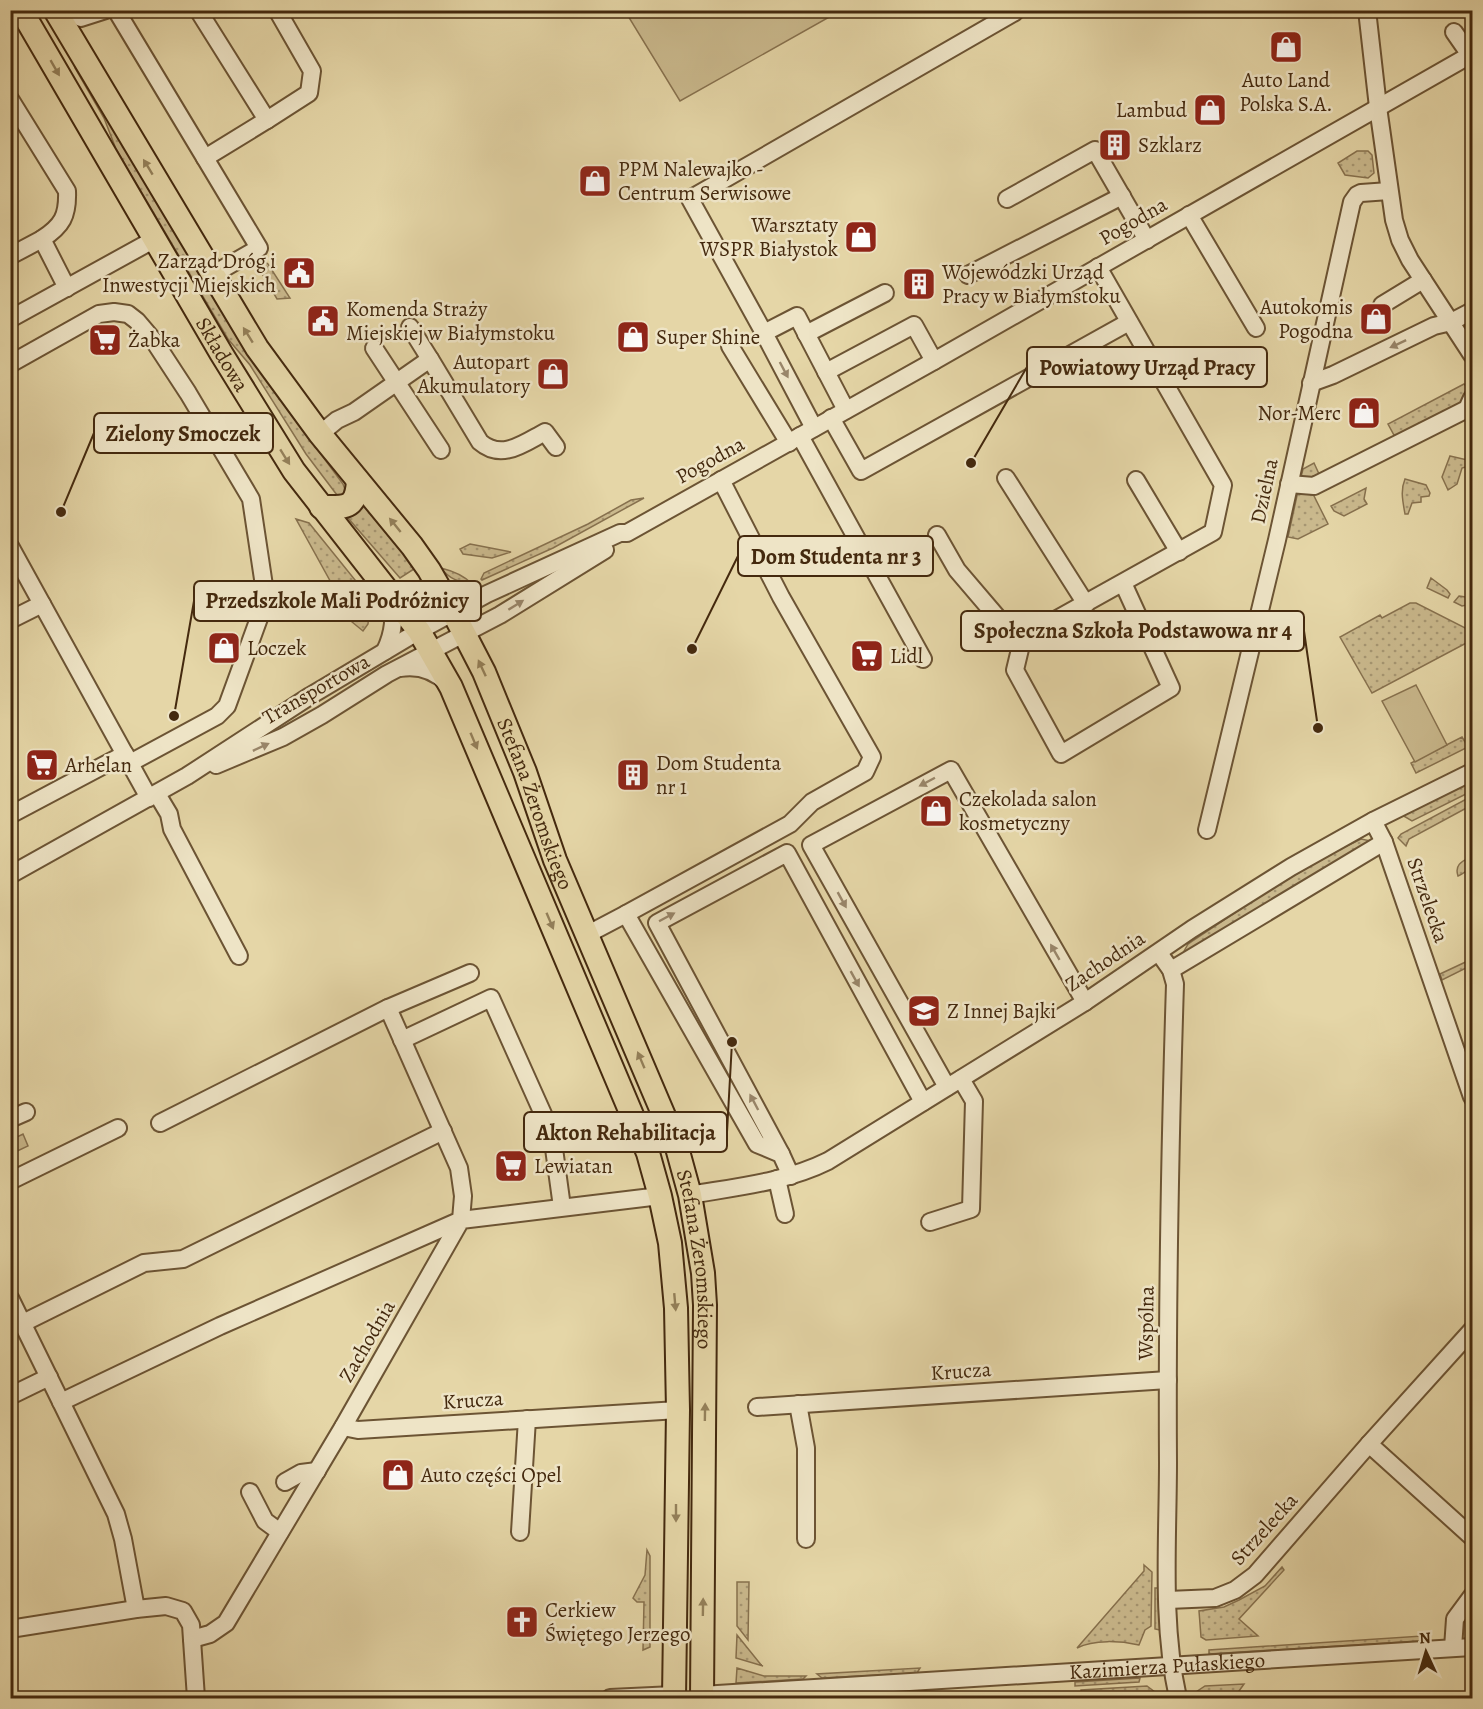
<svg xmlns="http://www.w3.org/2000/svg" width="1483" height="1709" font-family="Alegreya,serif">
	<defs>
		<pattern id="grass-dots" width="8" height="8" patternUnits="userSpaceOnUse" patternTransform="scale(1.5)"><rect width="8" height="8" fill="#cab98d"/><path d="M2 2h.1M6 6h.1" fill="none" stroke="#a69672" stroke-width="1.8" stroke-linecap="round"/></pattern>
		<pattern id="park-tufts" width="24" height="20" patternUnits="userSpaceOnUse" patternTransform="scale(1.5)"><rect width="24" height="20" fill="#cab98d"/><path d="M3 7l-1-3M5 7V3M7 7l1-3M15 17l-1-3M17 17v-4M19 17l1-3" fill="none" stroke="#a69672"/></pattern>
	</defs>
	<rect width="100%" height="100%" fill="#e5d6a7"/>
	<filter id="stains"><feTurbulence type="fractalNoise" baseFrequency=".00333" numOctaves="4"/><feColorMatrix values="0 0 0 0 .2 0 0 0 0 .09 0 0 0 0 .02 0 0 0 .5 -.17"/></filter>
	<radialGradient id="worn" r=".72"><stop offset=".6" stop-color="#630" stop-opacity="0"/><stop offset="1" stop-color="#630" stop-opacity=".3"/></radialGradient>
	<path fill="url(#grass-dots)" stroke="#87714e" stroke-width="1.5" d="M72 57 281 400 343 484 346 492 343 497 337 495 306 454 250 365 228 339 116 149 104 118 75 68Z
		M1357 151H1368L1372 155 1374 173 1368 178 1345 175 1338 163Z
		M264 261 268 264 290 298 277 299 257 265Z
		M1464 384 1469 389 1464 401 1395 437 1388 424Z
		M1450 456 1472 461V465L1462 468 1457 484 1448 490 1442 477Z
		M1314 463 1319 474 1317 477 1300 481 1303 469Z
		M1405 479 1426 485 1430 493 1429 496 1421 497V502L1412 503 1408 514H1405C1403 502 1400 491 1405 479Z
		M1366 488 1364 499 1367 504 1344 516 1334 511 1331 506Z
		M1298 491 1312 492 1328 524 1298 539 1288 537Z
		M644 498 553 548 482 580 481 579 484 573 588 524 631 500Z
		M362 500 417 567 400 578 348 518 356 511Z
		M296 519 309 523 368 596 351 607 344 606Z
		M470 544 511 552 492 558 463 554 460 549Z
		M441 568C453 571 464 575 472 584 459 582 449 579 441 568Z
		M1431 578 1447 590 1450 594 1448 598 1427 588Z
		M422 579 427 587 426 607 416 599 408 588Z
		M1459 596 1472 598V604L1462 606 1454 602Z
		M1410 603H1416L1467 629 1472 626V640L1372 693 1340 637 1380 615 1382 618Z
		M369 613 368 624 363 631 352 622Z
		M1462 737 1468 747 1416 773 1411 763Z
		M1472 780V791L1412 821 1402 815Z
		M1472 796V805L1409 839 1406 846 1398 838 1401 834Z
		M1361 839 1371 841 1184 954 1183 953 1188 944C1244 907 1300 868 1361 839Z
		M1472 856C1473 866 1467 872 1458 876 1454 864 1463 861 1472 856Z
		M1472 959V965L1442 980 1440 974Z
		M647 1550 650 1556V1647L643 1650 644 1602H637L633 1598 645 1575Z
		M1144 1565 1152 1572 1151 1626 1145 1630 1139 1645C1121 1641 1094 1639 1077 1648L1144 1571Z
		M1282 1567 1284 1570 1239 1619 1258 1636 1206 1640 1201 1637 1199 1611 1224 1607 1239 1600 1265 1586Z
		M737 1582H749L748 1640 737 1626Z
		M1155 1588H1159L1160 1630 1155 1629Z
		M737 1635 762 1666H763L736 1658Z
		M1422 1636 1420 1641 1209 1654V1650Z
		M737 1668 764 1676H806L803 1679 736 1683Z
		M920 1668 917 1673 822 1678 817 1674Z
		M1140 1678 1139 1682 1075 1686V1682Z
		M1244 1684 1234 1698H1191L1190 1696 1205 1686Z
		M1147 1686 1163 1698H1087L1081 1694V1690Z"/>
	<path fill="url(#park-tufts)" stroke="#87714e" stroke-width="1.5" d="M23 1134 28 1146 11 1154V1140Z"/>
	<path fill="#cab98d" stroke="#87714e" stroke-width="1.5" d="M625 11H840L680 101Z
		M1416 685 1447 745 1415 762 1382 701Z"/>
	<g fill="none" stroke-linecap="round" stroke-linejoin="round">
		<g stroke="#6c5434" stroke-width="20">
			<g id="minor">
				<path d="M64 10 81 18 106 10"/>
				<path d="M116 10 205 158"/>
				<path d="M198 10 267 120 205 158 259 248 212 275"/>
				<path d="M1367 10 1378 107 1394 220 1400 240 1410 260 1472 355"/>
				<path d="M1454 32 1470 55"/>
				<path d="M10 99 67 191C68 216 62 226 42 239L67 288"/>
				<path d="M267 120 309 93 312 71 277 10"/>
				<path d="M1007 199 1095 150 1147 240"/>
				<path d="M1189 215 1256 328"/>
				<path d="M10 256 42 239"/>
				<path d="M1098 267 1223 485 1213 532 1032 633 1021 645 1015 670 1061 754 1171 688 1123 583"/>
				<path d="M968 275 1122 196"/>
				<path d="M1382 305 1423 280"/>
				<path d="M10 319 155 239"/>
				<path d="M410 327 430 359"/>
				<path d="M764 333 690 199 1015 12"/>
				<path d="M806 334 885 293"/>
				<path d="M730 346 789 443"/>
				<path d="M374 348 441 450"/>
				<path d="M10 364 99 314 114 312 128 314 137 321 154 341 188 393 251 499 266 599 227 706 217 716 130 763"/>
				<path d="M826 372 914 325 934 361"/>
				<path d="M1311 383 1333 375 1434 326 1451 322 1472 311"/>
				<path d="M831 418 861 471 1129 322"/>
				<path d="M814 428 764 333 797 316 846 410"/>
				<path d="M320 434 337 420 354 412 430 359 480 442C502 461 524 443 545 432L556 447"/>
				<path d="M800 436 923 659"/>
				<path d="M1006 478 1086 604"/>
				<path d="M721 480 781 597 872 757 865 772 812 802 790 824 626 914 757 1144 781 1154 791 1176"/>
				<path d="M1136 480 1179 552"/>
				<path d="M1289 484 1314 486 1467 409 1472 398"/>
				<path d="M937 535 957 570 1021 645"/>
				<path d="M10 546 149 798"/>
				<path d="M10 620 42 604"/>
				<path d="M385 651C394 632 395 617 391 596"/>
				<path d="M400 668C418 665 434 670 447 683"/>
				<path d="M216 765 283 737 322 715 387 674 500 615 605 550"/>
				<path d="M157 794 169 814 172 829 239 956"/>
				<path d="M10 815 125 754"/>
				<path d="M1373 821 1384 842 1472 1097"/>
				<path d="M1207 830 1277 540 1352 202 1357 195 1361 193 1389 191"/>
				<path d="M10 875 187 776 310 696 419 631 487 594 620 533H627L934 361 1472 54"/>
				<path d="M588 934 626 914"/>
				<path d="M1159 953 1171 970 1175 984C1170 1144 1167 1303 1168 1462 1168 1540 1161 1622 1178 1698"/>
				<path d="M1171 970 1384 842"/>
				<path d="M402 1040 491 998 552 1134 562 1207"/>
				<path d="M947 1087 811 845 951 770 1085 1002"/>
				<path d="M10 1119 26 1112"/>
				<path d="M160 1123 388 1008 470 973"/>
				<path d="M781 1154 657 923 787 853 923 1102"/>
				<path d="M777 1179 785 1214"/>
				<path d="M10 1181 118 1128"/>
				<path d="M690 1195C736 1187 786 1182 828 1161L1085 1002 1192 929 1291 867 1373 821 1472 772"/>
				<path d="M930 1222 971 1209 974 1101 961 1079"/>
				<path d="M10 1298 116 1514 123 1539 136 1609"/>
				<path d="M23 1323 144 1263 183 1259 443 1131"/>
				<path d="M10 1396 49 1377"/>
				<path d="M61 1402 220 1326 461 1220 463 1196 459 1168 388 1008"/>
				<path d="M798 1404 806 1448V1539"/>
				<path d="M757 1407 1168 1380"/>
				<path d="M343 1427 358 1430 678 1410"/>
				<path d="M1369 1444 1472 1537"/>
				<path d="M285 1482 301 1473 317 1471"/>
				<path d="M250 1492 265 1521 280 1532"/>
				<path d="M520 1532 527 1419"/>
				<path d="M1168 1600 1215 1598 1235 1590 1255 1575 1369 1444 1472 1330"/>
				<path d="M10 1629 136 1609 166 1606 183 1611 191 1625 196 1698"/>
				<path d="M192 1639 210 1634 226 1623 343 1427 461 1220 660 1196"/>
				<path d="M1453 1648 1455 1619 1472 1596"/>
				<path id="s1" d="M702 1695 1472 1647"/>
				<path d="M610 1698 674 1695"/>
			</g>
		</g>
		<g stroke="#44290e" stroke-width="26">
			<g id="major">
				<path id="s2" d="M21 10 221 353 294 471 419 631 451 687 648 1153 660 1196 670 1243 676 1308 678 1410 674 1698"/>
				<path id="s3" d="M55 10 257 348 320 434 412 546 429 570 453 612 484 672 525 772 555 860 676 1144 690 1195 703 1273 705 1305 702 1698"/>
				<path d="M321 507C345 507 356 510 358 481"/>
			</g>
		</g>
		<use href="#minor" stroke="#eee4c6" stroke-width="16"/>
		<use href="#major" stroke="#e5d6a7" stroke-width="22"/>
	</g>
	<defs><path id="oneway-solid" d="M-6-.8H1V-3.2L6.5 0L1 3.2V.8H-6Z" transform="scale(1.5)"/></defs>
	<g fill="#94805a">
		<use href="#oneway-solid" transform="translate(55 68) rotate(60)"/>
		<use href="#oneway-solid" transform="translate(148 167) rotate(-121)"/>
		<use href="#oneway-solid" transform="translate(248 335) rotate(-122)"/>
		<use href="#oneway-solid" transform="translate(285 457) rotate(58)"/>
		<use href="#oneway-solid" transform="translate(395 525) rotate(-129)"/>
		<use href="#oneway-solid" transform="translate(482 668) rotate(-115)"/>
		<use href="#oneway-solid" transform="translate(474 741) rotate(67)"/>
		<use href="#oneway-solid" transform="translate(550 921) rotate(67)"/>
		<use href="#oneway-solid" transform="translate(641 1060) rotate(-113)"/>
		<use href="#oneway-solid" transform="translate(675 1302) rotate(85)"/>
		<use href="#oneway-solid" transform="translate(705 1412) rotate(-89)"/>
		<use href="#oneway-solid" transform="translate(676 1513) rotate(90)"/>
		<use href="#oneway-solid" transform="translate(703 1607) rotate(-89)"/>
	</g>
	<g fill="#99866a">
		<use href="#oneway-solid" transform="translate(1398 344) rotate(155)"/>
		<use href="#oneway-solid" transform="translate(784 370) rotate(62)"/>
		<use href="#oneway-solid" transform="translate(516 605) rotate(-32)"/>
		<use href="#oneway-solid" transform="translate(261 747) rotate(-25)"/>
		<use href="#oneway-solid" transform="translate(927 782) rotate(152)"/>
		<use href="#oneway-solid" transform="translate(842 900) rotate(61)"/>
		<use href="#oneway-solid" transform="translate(667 917) rotate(-28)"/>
		<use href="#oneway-solid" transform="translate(1055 952) rotate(-120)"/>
		<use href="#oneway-solid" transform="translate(855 979) rotate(61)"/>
		<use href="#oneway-solid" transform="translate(754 1102) rotate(-118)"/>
	</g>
	<defs>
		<g id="shop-square" transform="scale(1.725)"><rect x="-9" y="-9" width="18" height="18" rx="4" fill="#8f2418" stroke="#eee4c6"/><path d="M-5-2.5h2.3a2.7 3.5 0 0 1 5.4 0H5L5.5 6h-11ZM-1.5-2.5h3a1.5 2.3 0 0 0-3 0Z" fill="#fff"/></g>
		<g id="building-square" transform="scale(1.725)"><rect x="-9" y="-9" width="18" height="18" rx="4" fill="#8f2418" stroke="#eee4c6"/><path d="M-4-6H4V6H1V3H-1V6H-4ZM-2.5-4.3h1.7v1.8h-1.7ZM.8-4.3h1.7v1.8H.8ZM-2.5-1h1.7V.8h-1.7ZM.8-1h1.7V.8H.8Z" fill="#fff"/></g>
		<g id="civic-square" transform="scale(1.725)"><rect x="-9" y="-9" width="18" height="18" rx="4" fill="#8f2418" stroke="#eee4c6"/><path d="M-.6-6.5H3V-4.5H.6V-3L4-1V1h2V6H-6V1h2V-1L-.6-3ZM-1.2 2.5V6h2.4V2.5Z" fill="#fff"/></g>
		<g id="supermarket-square" transform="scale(1.725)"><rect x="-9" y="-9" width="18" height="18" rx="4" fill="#8f2418" stroke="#eee4c6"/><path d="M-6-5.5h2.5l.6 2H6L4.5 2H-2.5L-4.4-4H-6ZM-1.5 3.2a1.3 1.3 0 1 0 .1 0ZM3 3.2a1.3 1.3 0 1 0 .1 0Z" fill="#fff"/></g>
		<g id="school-square" transform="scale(1.725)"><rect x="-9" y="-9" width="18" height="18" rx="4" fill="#8f2418" stroke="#eee4c6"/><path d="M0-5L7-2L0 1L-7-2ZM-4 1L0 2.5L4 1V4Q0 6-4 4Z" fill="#fff"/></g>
		<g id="church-square" transform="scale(1.725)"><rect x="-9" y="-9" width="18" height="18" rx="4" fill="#8f2418" stroke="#eee4c6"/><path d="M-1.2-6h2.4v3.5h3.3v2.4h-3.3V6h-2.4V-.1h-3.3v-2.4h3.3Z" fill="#fff"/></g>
	</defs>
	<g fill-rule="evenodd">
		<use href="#shop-square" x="1286" y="47"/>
		<use href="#shop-square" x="1210" y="110"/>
		<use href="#building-square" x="1115" y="145"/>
		<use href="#shop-square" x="595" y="181"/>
		<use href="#shop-square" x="861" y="237"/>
		<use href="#civic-square" x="299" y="273"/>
		<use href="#building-square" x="919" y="284"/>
		<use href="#shop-square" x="1376" y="319"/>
		<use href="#civic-square" x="323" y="321"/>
		<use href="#shop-square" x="633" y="337"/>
		<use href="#supermarket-square" x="105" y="340"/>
		<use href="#shop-square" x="553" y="374"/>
		<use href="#shop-square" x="1364" y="413"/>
		<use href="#shop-square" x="224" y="648"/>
		<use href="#supermarket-square" x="867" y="656"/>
		<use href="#supermarket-square" x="42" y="765"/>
		<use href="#building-square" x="633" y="775"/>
		<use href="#shop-square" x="936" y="811"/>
		<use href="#school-square" x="924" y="1011"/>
		<use href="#supermarket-square" x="511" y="1166"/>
		<use href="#shop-square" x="398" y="1475"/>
		<use href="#church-square" x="522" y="1622"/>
	</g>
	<g text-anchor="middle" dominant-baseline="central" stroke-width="5" stroke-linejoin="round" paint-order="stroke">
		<g font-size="21" fill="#44290e" stroke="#eee4c6" text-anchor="start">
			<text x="1286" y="80" text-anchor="middle">Auto Land<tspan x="1286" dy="24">Polska S.A.</tspan></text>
			<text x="1187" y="110" text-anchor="end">Lambud</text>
			<text x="1138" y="145">Szklarz</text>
			<text x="618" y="169">PPM Nalewajko -<tspan x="618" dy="24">Centrum Serwisowe</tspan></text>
			<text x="838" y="225" text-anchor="end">Warsztaty<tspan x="838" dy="24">WSPR Białystok</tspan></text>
			<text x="276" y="261" text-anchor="end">Zarząd Dróg i<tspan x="276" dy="24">Inwestycji Miejskich</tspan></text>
			<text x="942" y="272">Wojewódzki Urząd<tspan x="942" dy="24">Pracy w Białymstoku</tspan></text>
			<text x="1353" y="307" text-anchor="end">Autokomis<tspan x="1353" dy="24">Pogodna</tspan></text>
			<text x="346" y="309">Komenda Straży<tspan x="346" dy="24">Miejskiej w Białymstoku</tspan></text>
			<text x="656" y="337">Super Shine</text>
			<text x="128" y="340">Żabka</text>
			<text x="530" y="362" text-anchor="end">Autopart<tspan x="530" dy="24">Akumulatory</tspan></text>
			<text x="1341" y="413" text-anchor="end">Nor-Merc</text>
			<text x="247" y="648">Loczek</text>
			<text x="890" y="656">Lidl</text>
			<text x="656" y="763">Dom Studenta<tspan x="656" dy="24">nr 1</tspan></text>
			<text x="65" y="765">Arhelan</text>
			<text x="959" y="799">Czekolada salon<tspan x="959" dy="24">kosmetyczny</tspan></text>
			<text x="947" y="1011">Z Innej Bajki</text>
			<text x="534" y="1166">Lewiatan</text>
			<text x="421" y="1475">Auto części Opel</text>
			<text x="545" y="1610">Cerkiew<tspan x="545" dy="24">Świętego Jerzego</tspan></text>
		</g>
		<g font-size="21" fill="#44290e" stroke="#eee4c6">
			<text transform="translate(1133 221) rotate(-30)">Pogodna</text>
			<text stroke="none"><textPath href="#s2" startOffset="399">Składowa</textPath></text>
			<text transform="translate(710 460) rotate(-29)">Pogodna</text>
			<text transform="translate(1264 491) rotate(-78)">Dzielna</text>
			<text transform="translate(316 689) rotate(-30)">Transportowa</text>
			<text stroke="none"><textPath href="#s3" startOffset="932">Stefana Żeromskiego</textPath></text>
			<text transform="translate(1428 900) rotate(71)">Strzelecka</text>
			<text transform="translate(1105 961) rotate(-34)">Zachodnia</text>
			<text stroke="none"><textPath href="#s3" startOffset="1418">Stefana Żeromskiego</textPath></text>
			<text transform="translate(1146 1323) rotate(-89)">Wspólna</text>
			<text transform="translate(367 1341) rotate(-60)">Zachodnia</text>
			<text transform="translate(961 1371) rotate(-4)">Krucza</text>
			<text transform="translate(473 1400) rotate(-4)">Krucza</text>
			<text transform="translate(1264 1529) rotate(-48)">Strzelecka</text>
			<text stroke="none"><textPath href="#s1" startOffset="466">Kazimierza Pułaskiego</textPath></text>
		</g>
	</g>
	<path fill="none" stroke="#44290e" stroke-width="2" d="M971 463L1027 367M61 512L94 433M692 649L738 556M174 716L194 601M1318 728L1304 631M732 1042L727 1132"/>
	<g fill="#44290e" stroke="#eee4c6" stroke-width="2">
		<circle cx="971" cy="463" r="6"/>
		<circle cx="61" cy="512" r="6"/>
		<circle cx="692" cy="649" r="6"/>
		<circle cx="174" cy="716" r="6"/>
		<circle cx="1318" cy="728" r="6"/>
		<circle cx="732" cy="1042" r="6"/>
	</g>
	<g fill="#eee4c6" stroke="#44290e" stroke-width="2">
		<rect x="1027" y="347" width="240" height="40" rx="6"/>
		<rect x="94" y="413" width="179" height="40" rx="6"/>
		<rect x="738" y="536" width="195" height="40" rx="6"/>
		<rect x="194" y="581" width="287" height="40" rx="6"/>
		<rect x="961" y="611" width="343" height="40" rx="6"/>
		<rect x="524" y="1112" width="203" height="40" rx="6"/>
	</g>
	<g font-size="22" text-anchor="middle" font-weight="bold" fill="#44290e">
		<text x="1147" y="375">Powiatowy Urząd Pracy</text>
		<text x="183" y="441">Zielony Smoczek</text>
		<text x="836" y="564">Dom Studenta nr 3</text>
		<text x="337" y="608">Przedszkole Mali Podróżnicy</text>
		<text x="1133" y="638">Społeczna Szkoła Podstawowa nr 4</text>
		<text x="626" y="1140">Akton Rehabilitacja</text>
	</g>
	<rect width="1483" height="1709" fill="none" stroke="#e5d6a7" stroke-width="36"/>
	<rect x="12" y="12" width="1459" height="1685" fill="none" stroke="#44290e" stroke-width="3"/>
	<rect x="18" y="18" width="1447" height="1673" fill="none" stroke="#44290e" stroke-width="1.5"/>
	<g transform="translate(1426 1652) rotate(356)" stroke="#eee4c6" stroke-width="4.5" paint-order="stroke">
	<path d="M0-4.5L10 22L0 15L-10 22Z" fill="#44290e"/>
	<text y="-9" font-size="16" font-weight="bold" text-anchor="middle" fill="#44290e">N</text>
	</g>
	<rect width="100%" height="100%" filter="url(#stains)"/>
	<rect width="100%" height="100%" fill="url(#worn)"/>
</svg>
